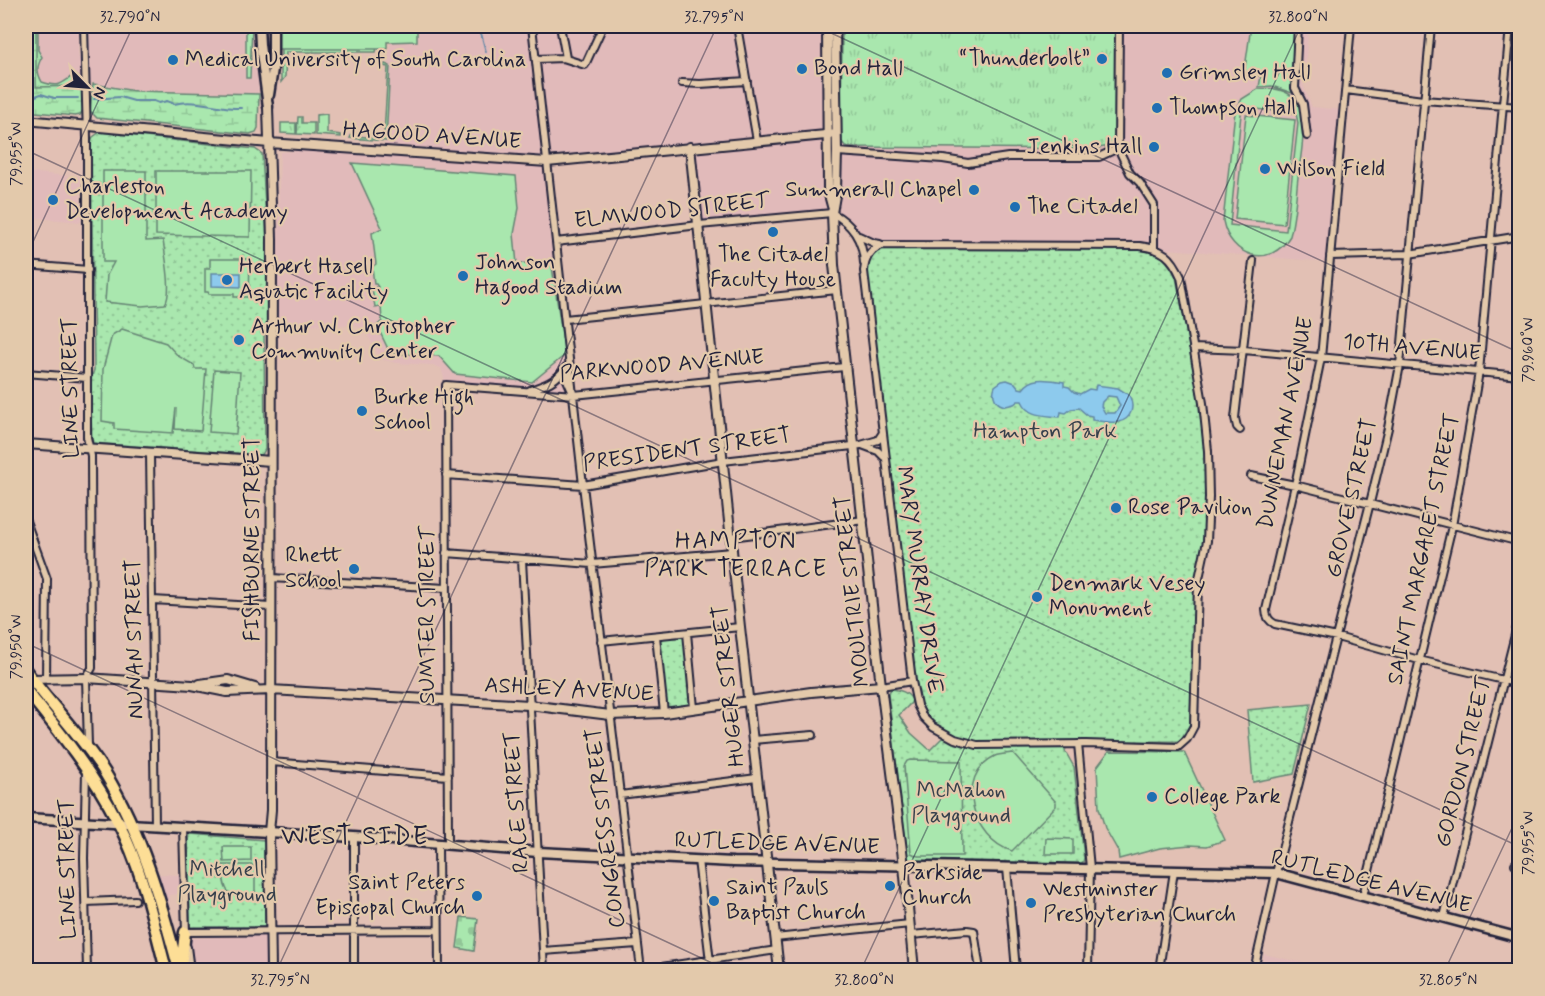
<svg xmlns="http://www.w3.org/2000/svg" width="1545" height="996" font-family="Mynerve,sans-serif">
	<defs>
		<pattern id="grass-tufts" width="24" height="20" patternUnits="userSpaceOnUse" patternTransform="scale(1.5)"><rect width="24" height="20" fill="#a9e7ae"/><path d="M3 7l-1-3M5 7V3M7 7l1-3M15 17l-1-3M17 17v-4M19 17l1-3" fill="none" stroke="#91c697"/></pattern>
		<pattern id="forest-crowns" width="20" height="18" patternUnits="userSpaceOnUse" patternTransform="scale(1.5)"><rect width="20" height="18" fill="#a9e7ae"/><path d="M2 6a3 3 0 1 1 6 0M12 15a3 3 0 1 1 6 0" fill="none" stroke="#91c697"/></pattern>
		<pattern id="wetland-marsh" width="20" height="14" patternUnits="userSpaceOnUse" patternTransform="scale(1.5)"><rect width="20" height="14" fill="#a9e7ae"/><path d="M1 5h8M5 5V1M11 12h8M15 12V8" fill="none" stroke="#91c697"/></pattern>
		<pattern id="cemetery-stones" width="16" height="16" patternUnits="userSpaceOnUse" patternTransform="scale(1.5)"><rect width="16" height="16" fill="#a9e7ae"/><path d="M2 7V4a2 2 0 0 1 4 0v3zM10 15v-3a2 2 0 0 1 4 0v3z" fill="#91c697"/></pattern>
		<pattern id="park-dots" width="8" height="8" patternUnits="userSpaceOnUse" patternTransform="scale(1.5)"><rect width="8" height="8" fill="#a9e7ae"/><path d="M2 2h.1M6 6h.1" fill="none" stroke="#91c697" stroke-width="1.8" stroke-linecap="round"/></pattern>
	</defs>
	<rect width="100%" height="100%" fill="#e2c0b4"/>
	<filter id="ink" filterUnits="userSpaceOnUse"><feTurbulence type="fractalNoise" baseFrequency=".0167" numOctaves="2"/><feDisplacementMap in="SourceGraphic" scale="12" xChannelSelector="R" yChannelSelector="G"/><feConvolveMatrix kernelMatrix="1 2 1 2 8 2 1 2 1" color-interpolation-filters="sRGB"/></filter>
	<g filter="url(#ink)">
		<path fill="#e1baba" d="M26 26H79L78 55 82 63 83 86 36 87Z
			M89 26H256L259 94 135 91 90 83Z
			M436 26H1309L1303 85 1312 107 1344 110 1329 262 1154 248 883 245 864 239 832 213 699 225 690 148 547 163 574 395 446 385 441 368 432 365 396 363 381 359 365 331 356 325 292 324 276 321 280 152 342 148 385 150 390 43Z
			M26 172 80 177 81 222 26 217Z
			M158 874 180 875V894L169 895 170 902H166Z
			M265 936 267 938V970H194L190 938Z
			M1264 954 1334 970H1260Z"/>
		<path fill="url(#grass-tufts)" stroke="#668474" stroke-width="1.5" d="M246 26H252L250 78H246Z
			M842 26H1116V138L1111 146 1091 149 846 147 841 141Z
			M281 42H378L376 52H286L285 77 281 82Z
			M385 64 390 66 386 141 350 138 354 130 355 136 378 138 379 135 384 134 388 67 383 66Z
			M327 114V133L341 135V137L316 135V115Z
			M298 117H302V123H314V135L297 134Z
			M281 123H296V134L281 133Z"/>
		<path fill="url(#forest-crowns)" stroke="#668474" stroke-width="1.5" d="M26 26H36L38 29V50L42 57C37 66 36 71 42 82 60 88 60 84 74 75L78 77 82 89 26 88Z"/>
		<path fill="url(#wetland-marsh)" stroke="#668474" stroke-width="1.5" d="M26 28H36V87L83 86V110L80 115 75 116 26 111Z
			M93 84 135 91 259 94 258 128 256 132 250 134 97 118 90 111Z"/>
		<path fill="url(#cemetery-stones)" stroke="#668474" stroke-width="1.5" d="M461 917 478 919 474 951 457 948Z"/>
		<path fill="url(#park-dots)" stroke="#668474" stroke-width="1.5" d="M100 132 255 149 262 154 268 256V319L264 332 265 449 262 455 92 443 90 383 94 370 91 141 93 137Z
			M884 247 1143 249C1160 251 1169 262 1176 277L1198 395 1205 448V516L1204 537 1195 583 1190 724 1180 741 977 742C935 732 925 723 913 681L891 468 867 272C868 259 872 251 884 247Z
			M685 635 692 706 665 711 657 638Z
			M891 689C900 690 908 692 912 700L911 703 899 715 911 733 930 750 942 738H945L965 744 1066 748 1065 751 1074 767 1084 858 1083 862 1079 864 918 861 908 859 888 694Z
			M1311 704 1294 774 1253 782 1247 710Z
			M191 834 264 840 265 927H190L188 835Z"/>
		<path fill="#a9e7ae" stroke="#668474" stroke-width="1.5" fill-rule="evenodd" d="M277 26H420L417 27V41L387 42V49H277Z
			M1251 26H1294L1292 93 1272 86 1259 87 1261 76 1244 75Z
			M1258 89C1317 82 1303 139 1298 177 1296 196 1295 217 1290 236 1270 270 1230 257 1223 221L1235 112 1242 99ZM1244 108 1296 113 1298 123 1286 231 1230 225 1241 114Z
			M1246 115 1295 120 1284 224 1235 219Z
			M352 163 516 176 519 208 514 234 517 264 551 260 565 355 532 382 455 374 439 356 390 353 377 326 382 321 381 306 375 307 372 288 378 287 376 284H374L372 267 376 264 372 233 382 228Z
			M103 171H146V241L163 240C165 256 173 292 165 304L142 306 105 302 107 275 114 262H103Z
			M156 171H251L250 237 156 235Z
			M210 259H250L249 297H234V294H209L208 292H205V268H210Z
			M122 329 166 343 178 356 194 365 195 369H206L201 431 175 429 176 408 173 433 114 429V423L102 421 103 369 112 335Z
			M214 370 240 372 236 434 209 432Z
			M1109 751 1184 752 1225 840 1207 846 1190 845 1160 848 1119 859 1118 851 1105 828 1099 808 1097 767Z
			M1013 753 1056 802V806L1012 851C972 839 954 776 995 756 1000 754 1007 754 1013 753Z
			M910 760 961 761 962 856H918L911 853 904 766 907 761Z
			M1046 838 1073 839V854H1045Z
			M223 847H251V861L224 862Z
			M223 865H252L255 867V897C227 898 223 893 223 865Z"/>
		<path fill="#8dcaed" stroke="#6287a6" stroke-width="1.5" fill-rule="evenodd" d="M212 273H241V287L212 286Z
			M1007 380 1015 383 1019 388 1023 389C1033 375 1049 380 1064 382V386L1069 387 1074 392 1080 394 1089 389 1095 390 1096 385 1118 388 1129 395C1135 406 1132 420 1118 422 1110 423 1100 421 1092 420V416L1087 415 1079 408 1071 409 1066 413 1061 412 1060 417C1045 415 1029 417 1022 401H1018L1014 404 1006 406C996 405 991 396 995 386L1002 381ZM1108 396 1116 397 1120 406 1115 413H1105L1101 406 1102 402Z"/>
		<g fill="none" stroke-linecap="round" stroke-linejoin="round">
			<path stroke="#6287a6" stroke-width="2" d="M479 26 486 52
				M26 95 30 98 41 94 54 98H78
				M94 99 120 97 134 101H154L159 103 167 101 174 104C195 98 220 109 241 108"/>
			<g stroke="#22223b" stroke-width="10">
				<path id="minor" d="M84 26 87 138V437L91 456 92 668 86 678 88 745
					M532 26 583 485 641 970
					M560 26 566 58
					M737 26 757 141
					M1119 26 1118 148 1130 173 1140 183 1154 205V248
					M1298 26 1295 88 1303 104 1307 136
					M1351 26 1321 358 1295 485 1266 610C1266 617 1269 621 1275 624L1337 637 1419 660 1520 684
					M536 59 563 58 585 65 603 26
					M682 83 700 84 747 81
					M1346 90 1423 100 1520 107
					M837 152 943 159 968 163 1008 157H1099L1118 148
					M859 236 874 243 880 244
					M556 242 699 225 832 213C853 224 863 241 864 263
					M883 245 1140 246C1163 249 1172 256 1181 277L1203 403 1208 451 1209 497 1207 541 1198 583 1194 726 1187 739 1178 747 1086 744 977 745 955 739 933 727 923 717 917 705 912 681 864 271C865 258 870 249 883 245Z
					M1330 256 1409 254 1520 236
					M26 265 88 270
					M565 319 837 290
					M1193 348 1244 350 1520 376
					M566 368 567 380 571 389
					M26 373 87 378
					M530 390C545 385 557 381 566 367
					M1240 430 1237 427 1235 418 1253 261
					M862 445 878 451 884 457
					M150 453 155 825
					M446 475 583 485 723 461 861 445 878 440 882 434
					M1251 476 1295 485 1520 542
					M26 521 47 579 46 679
					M731 537 864 520
					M446 553 592 564 732 552
					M522 560 544 970
					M271 578 446 588
					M153 600 270 607
					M687 633 694 708
					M656 636 664 713
					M601 641 740 627
					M881 686 912 681
					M752 740 813 735
					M1078 744 1090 868 1088 970
					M271 762 448 776
					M86 771 84 858 87 970
					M620 795 757 778
					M183 827 186 934
					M354 837V970
					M438 844 439 970
					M448 844 446 385 574 395 844 367
					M698 860 711 970
					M1515 864H1520
					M1007 868 1016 970
					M1363 896 1452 526 1479 372 1510 26
					M86 902 135 900
					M1444 917 1520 615
					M185 932 438 930
					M911 935 967 930 974 931 980 970
					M775 938 910 924
					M187 947 190 970
					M543 951 637 944
					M641 970 777 950
					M1159 970 1174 871
					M1254 970 1276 873 1370 503 1388 428 1400 365 1431 26"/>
			</g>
			<g stroke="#22223b" stroke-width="12">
				<path id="tertiary" d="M827 26 828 191 832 206
					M835 26 837 152 836 190 832 213 834 265 881 686 904 866 914 970
					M268 107 272 239 271 810 269 832 271 970
					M26 120 269 143 547 162 836 134
					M690 147 740 627 779 970
					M26 444 271 461
					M29 679 86 678 192 685 227 692 271 690 529 705 610 715 664 713 811 692 881 686
					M200 684 228 680 255 688"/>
			</g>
			<g stroke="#22223b" stroke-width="13">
				<path id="secondary" d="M259 26 260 45 268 107
					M269 95 273 69V26
					M26 818 354 837 538 852 733 862 1276 873 1520 938"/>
			</g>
			<g stroke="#22223b" stroke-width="15">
				<path id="trunk" d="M26 671C51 706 82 736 105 773 142 834 161 902 179 970
					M26 690C60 732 93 773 118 822 142 868 153 920 166 970
					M181 967 185 932"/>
			</g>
			<use href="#minor" stroke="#e3c9ab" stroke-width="6"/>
			<use href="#tertiary" stroke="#e3c9ab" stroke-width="8"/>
			<use href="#secondary" stroke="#e3c9ab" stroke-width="8"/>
			<use href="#trunk" stroke="#fdde96" stroke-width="10"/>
		</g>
	</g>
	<path fill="none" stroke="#22223b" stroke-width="1.5" stroke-opacity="0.45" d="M816 26 1520 353M26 150 1520 847M26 257 133 26M26 643 727 970M277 970 717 26M861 970 1301 26M1445 970 1520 811"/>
	<g fill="#1f6fb2" stroke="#e3c9ab" stroke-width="2">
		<circle cx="1102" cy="59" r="6"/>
		<circle cx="173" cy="60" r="6"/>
		<circle cx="802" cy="69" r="6"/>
		<circle cx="1167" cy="73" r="6"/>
		<circle cx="1157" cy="108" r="6"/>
		<circle cx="1154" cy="147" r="6"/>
		<circle cx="1265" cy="169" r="6"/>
		<circle cx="974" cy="190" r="6"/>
		<circle cx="53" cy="200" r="6"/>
		<circle cx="1015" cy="207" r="6"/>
		<circle cx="773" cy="232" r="6"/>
		<circle cx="463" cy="276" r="6"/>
		<circle cx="227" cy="280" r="6"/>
		<circle cx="239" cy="340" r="6"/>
		<circle cx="362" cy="411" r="6"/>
		<circle cx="1116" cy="508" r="6"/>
		<circle cx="354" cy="569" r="6"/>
		<circle cx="1037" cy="597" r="6"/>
		<circle cx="1152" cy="797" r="6"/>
		<circle cx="890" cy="886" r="6"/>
		<circle cx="477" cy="896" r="6"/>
		<circle cx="714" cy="901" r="6"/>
		<circle cx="1031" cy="903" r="6"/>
	</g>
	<g text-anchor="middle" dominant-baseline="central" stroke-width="4.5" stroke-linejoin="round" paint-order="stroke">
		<g font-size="22" fill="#22223b" stroke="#e3c9ab" text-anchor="start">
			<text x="1090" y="59" text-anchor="end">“Thunderbolt”</text>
			<text x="185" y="60">Medical University of South Carolina</text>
			<text x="814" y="69">Bond Hall</text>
			<text x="1179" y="73">Grimsley Hall</text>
			<text x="1169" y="108">Thompson Hall</text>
			<text x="1142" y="147" text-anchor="end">Jenkins Hall</text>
			<text x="1277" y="169">Wilson Field</text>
			<text x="65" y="187">Charleston<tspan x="65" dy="25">Development Academy</tspan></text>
			<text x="962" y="190" text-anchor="end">Summerall Chapel</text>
			<text x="1027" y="207">The Citadel</text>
			<text x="773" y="255" text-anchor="middle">The Citadel<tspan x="773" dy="25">Faculty House</tspan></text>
			<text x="475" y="263">Johnson<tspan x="475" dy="25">Hagood Stadium</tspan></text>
			<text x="239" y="267">Herbert Hasell<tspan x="239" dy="25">Aquatic Facility</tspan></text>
			<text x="251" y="327">Arthur W. Christopher<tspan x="251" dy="25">Community Center</tspan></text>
			<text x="374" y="398">Burke High<tspan x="374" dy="25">School</tspan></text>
			<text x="1128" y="508">Rose Pavilion</text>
			<text x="342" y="556" text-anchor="end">Rhett<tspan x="342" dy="25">School</tspan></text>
			<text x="1049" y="584">Denmark Vesey<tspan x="1049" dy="25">Monument</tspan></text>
			<text x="1164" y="797">College Park</text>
			<text x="902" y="873">Parkside<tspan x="902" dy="25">Church</tspan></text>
			<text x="465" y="883" text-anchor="end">Saint Peters<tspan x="465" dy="25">Episcopal Church</tspan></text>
			<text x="726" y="888">Saint Pauls<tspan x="726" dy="25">Baptist Church</tspan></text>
			<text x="1043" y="890">Westminster<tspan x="1043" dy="25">Presbyterian Church</tspan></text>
		</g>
		<g font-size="22" fill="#22223b" stroke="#e3c9ab">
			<text transform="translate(432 136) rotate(4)">HAGOOD AVENUE</text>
			<text transform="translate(672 211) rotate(-6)">ELMWOOD STREET</text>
			<text transform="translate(1412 348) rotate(5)">10TH AVENUE</text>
			<text transform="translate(662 366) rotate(-5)">PARKWOOD AVENUE</text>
			<text transform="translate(71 388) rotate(-91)">LINE STREET</text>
			<text transform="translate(1286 423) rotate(-79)">DUNNEMAN AVENUE</text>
			<text transform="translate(687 450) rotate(-8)">PRESIDENT STREET</text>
			<text transform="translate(1352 498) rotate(-77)">GROVE STREET</text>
			<text transform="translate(253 539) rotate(-90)">FISHBURNE STREET</text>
			<text transform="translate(1424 549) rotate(-78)">SAINT MARGARET STREET</text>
			<text transform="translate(919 580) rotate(82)">MARY MURRAY DRIVE</text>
			<text transform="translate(853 591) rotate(-96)">MOULTRIE STREET</text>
			<text transform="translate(428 615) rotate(-90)">SUMTER STREET</text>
			<text transform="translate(135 639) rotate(-91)">NUNAN STREET</text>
			<text transform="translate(729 686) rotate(-96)">HUGER STREET</text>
			<text transform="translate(569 690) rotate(3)">ASHLEY AVENUE</text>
			<text transform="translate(1464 762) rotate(-76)">GORDON STREET</text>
			<text transform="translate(517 802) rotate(-94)">RACE STREET</text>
			<text transform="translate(606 828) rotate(-97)">CONGRESS STREET</text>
			<text transform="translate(777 844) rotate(2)">RUTLEDGE AVENUE</text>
			<text transform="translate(68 869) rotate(-91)">LINE STREET</text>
			<text transform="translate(1371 882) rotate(14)">RUTLEDGE AVENUE</text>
		</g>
		<g font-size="22" fill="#36404c" stroke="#e3c9ab">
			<text x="1045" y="432">Hampton Park</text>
			<text x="961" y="791">McMahon<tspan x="961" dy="25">Playground</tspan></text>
			<text x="227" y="870">Mitchell<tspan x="227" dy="25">Playground</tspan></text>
		</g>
		<g font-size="24" letter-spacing="1.5" fill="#22223b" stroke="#e3c9ab">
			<text x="736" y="541">HAMPTON<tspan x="736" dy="28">PARK TERRACE</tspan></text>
		</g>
		<g font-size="26" letter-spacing="1.5" fill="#22223b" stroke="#e3c9ab">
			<text x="355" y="837">WEST SIDE</text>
		</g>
	</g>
	<rect width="1545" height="996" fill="none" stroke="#e3c9ab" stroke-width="66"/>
	<g transform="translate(87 87) rotate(115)" stroke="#e3c9ab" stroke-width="4.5" paint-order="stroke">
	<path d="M0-4.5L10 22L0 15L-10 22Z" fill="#22223b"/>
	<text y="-9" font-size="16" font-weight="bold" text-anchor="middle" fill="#22223b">N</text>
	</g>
	<rect x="33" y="33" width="1479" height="930" fill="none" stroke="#22223b" stroke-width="2"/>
	<g font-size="15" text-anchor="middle" fill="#22223b">
		<text x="130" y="22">32.790°N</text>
		<text x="714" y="22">32.795°N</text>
		<text x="1298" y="22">32.800°N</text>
		<text transform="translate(16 154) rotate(-90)" y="5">79.955°W</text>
		<text transform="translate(1528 350) rotate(-90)" y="5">79.960°W</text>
		<text transform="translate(16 647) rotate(-90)" y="5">79.950°W</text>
		<text transform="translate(1528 843) rotate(-90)" y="5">79.955°W</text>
		<text x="280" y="985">32.795°N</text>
		<text x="864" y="985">32.800°N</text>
		<text x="1448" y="985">32.805°N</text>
	</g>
</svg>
